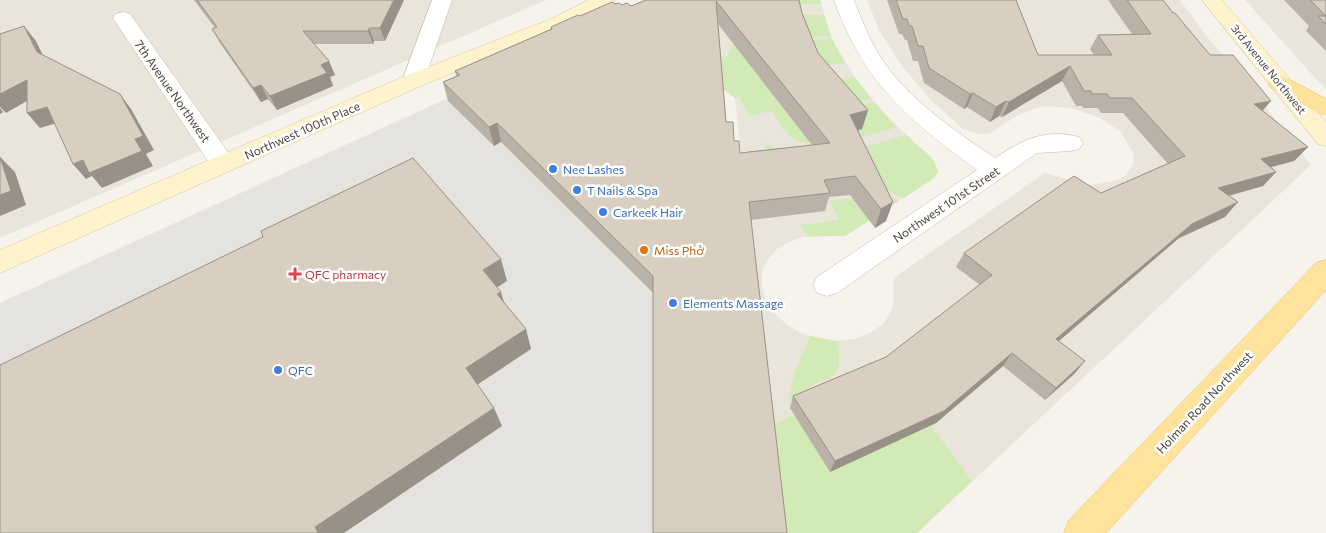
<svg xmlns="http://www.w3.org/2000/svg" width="1326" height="533" font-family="Commissioner,sans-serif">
	<rect width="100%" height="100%" fill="#f6f3ec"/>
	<path fill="#eae5da" d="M0 0H546L0 238Z
		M644 0H820L832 39 858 82 886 115 935 162 938 171 934 178 845 236 803 237 789 242 777 249 768 259 762 271V285L765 299 774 312 786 324 801 333 819 339 837 341 855 339 870 333 883 324 891 312 894 299 893 285 895 277 1045 173 1090 185 1115 181 1125 176 1133 165 1134 155 1121 132 1100 118 1071 108 1045 106 1034 109 1020 114 989 134H980L963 129 933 102 901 65 879 30 867 0H1180L1212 43 1234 67 1311 165 917 533 772 425 735 98 627 16Z
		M1245 0H1326V90Z"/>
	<path fill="#d2eab5" d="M644 0H674L709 54 727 57 744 19 729 0H820L821 4H771L773 15H824L831 36 806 37 807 40 832 39 845 63 805 68 785 89 855 77 871 98 848 105 851 108 874 102 897 127C875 134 814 152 794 139 784 132 778 120 771 111L749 116 739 97 735 98 620 11Z
		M906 135 932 158 938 171 934 178 904 198 886 190 774 171 764 143 780 151 847 152Z
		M878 195H888L899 201 845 236H808L800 225 839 220 830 201Z
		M810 336 837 341C843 374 838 375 809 387L815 397 790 409C787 383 801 359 810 336Z
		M891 372 972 481 917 533H786L772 425Z"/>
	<path fill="#e5e3e0" d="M446 99 493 145 501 142 653 294V533H344L0 398V303Z"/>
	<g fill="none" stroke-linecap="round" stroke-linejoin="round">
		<g stroke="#c2bbae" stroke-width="1">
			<path id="street" d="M432 0H452L424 81 421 86 413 88 405 86 402 81Z
				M834 0H854C861 18 868 36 878 53 905 98 953 129 995 158 1022 140 1045 128 1079 137L1083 143 1079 149 1071 151 1037 153 837 293 827 296 817 293 813 285 817 277 977 170C908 119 864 84 834 0Z
				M123 12 130 14 232 158 235 164 232 170 223 173 214 170 113 18 116 14Z"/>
		</g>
		<g stroke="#d6c79b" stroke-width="1">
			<path id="secondary" d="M589 0H615L612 4 560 29 421 86 0 273V250L405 76 546 21Z
				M1202 0H1222L1326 122V146L1318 144Z"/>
		</g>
		<g stroke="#e6c16a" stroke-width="1">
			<path id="primary" d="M1279 76 1287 78 1326 99V115L1318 113 1271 88 1268 83 1271 78Z
				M1326 260V290L1106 533H1064L1069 520 1316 263Z"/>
		</g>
		<use href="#street" fill="#fff" fill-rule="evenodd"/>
		<use href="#secondary" fill="#fff3cd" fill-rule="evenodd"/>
		<use href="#primary" fill="#ffe39c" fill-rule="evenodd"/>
	</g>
	<path fill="#bab2a6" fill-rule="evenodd" d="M194 0H404L385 41H374L373 44H314L335 75 330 77 333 86 277 110 268 99 261 102 220 43 212 29 215 28Z
		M646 0H799L802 13 818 53 868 110 862 129 858 130 886 221 875 228 850 195 829 197 825 211 751 220 653 293 501 142 494 146 448 101 443 82 456 76 455 71 551 29V27L615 4 631 6ZM718 24 812 145 740 153 726 122Z
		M887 0H1016L1038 55H1094L1090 49 1098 35 1132 34 1108 0H1163L1173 13 1210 55 1263 111 1308 147 1294 161 1271 167 1276 172 1263 186 1229 196 1225 217 1179 238 1059 341 1085 361 1074 374 1045 400 1003 366 936 423 830 472 790 408 793 396 886 357 980 285 956 267 964 253 1168 164 1123 113H1101L1098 108H1083L1082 106H1076L1062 81 1002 117 999 116 990 122 967 107 964 109 924 83 918 61H913L907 40H905L902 34H899Z
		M1284 0H1326V51L1306 31 1309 26Z"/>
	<path fill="#979187" d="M394 0H404L385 41 380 28Z
		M24 26 36 41 48 66 37 52Z
		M369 28 374 41 373 44 368 31Z
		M329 61 335 75 330 77 333 86 277 110 270 96 321 65Z
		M1070 66 1062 81 1002 117 1009 102Z
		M27 80 39 94 6 113 0 107V94Z
		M261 85 268 99 261 102 253 88Z
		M973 93 967 107 964 109 970 94Z
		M120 94 131 109 154 150 146 154 153 166 102 188 92 176 86 179 73 164 135 139Z
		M1006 101 999 116 990 122 996 107Z
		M1271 101 1258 116 1254 104Z
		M47 107 60 122 40 128 27 113Z
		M0 108 3 112 0 114Z
		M868 110 862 129 845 134 850 115Z
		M497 123 501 142 494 146 489 127Z
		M1308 147 1294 161 1248 173 1261 159Z
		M0 157 15 172 26 205 0 216Z
		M1276 172 1263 186 1205 202 1218 188Z
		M893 202 886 221 875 228 881 209Z
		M1238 202 1225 217 1179 238 1046 352 1056 339 1192 224Z
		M501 259 507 281 490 292 483 270Z
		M501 292 507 313 497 294Z
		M526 329 531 349 474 387 466 368Z
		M1012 353 1003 366 936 423 830 472 835 461Z
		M1085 361 1074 374 1045 400 1056 388Z
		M494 408 502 426 344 533H318L315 527Z"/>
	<path fill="#d8cfc1" stroke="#979187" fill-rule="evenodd" d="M197 0H394L380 28H369L368 31H303L329 61 321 65 327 73 270 96 261 85 253 88 212 29 217 27Z
		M646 0H799L802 13 818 53 868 110 850 115 893 202 881 209 855 176 824 180 830 193 749 202 787 533H653V276L497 123 489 127 443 82 460 75 455 71 552 29 551 27 578 15 580 16 612 2 615 4 619 3 622 5 627 3 631 6ZM716 1 830 143 740 153 739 141H734L733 122H726Z
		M896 0H1016L1038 55H1112L1098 35 1151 34 1127 0H1163L1173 13H1175L1210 55H1233L1271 101 1254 104 1308 147 1261 159 1276 172 1218 188 1238 202 1192 224 1056 339 1085 361 1056 388 1012 353 944 411 835 461 793 396 886 357 992 275 964 253 1074 176 1101 193 1185 156 1132 98H1110L1107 94H1092L1091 91H1084L1070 66 1009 102 1006 101 996 107 973 93 970 94 929 68 923 46H918L912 26H909L907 19H903Z
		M1310 0H1326V16Z
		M1318 16H1326V24Z
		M24 26 37 52 120 94 143 136 135 139 142 151 89 173 83 160 73 164 47 107 27 113V80L0 94V34Z
		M0 157 11 191 0 195Z
		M413 158 501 259 483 270 501 292 497 294 526 329 466 368 494 408 315 527 318 533H0V365L263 237 261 231Z"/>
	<g fill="#3f7fe0" stroke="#fff" stroke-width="2">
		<circle cx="553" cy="169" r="5"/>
		<circle cx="577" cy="190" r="5"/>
		<circle cx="603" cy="212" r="5"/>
		<circle cx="673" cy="303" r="5"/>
		<circle cx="278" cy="370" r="5"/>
	</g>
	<circle fill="#e8710a" stroke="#fff" stroke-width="2" cx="644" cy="250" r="5"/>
	<path fill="#e0444e" stroke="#fff" stroke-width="2" d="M292.5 266.5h5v5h5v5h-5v5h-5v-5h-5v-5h5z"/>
	<g text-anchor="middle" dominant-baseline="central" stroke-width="5" stroke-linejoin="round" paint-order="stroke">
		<g font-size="11" fill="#4b4439" stroke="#fff">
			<text transform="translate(1269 69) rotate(51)">3rd Avenue Northwest</text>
		</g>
		<g font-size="12" fill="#4b4439" stroke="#fff">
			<text transform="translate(173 91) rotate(55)">7th Avenue Northwest</text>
			<text transform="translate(302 130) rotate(-24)">Northwest 100th Place</text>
			<text transform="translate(946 204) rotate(-34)">Northwest 101st Street</text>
			<text transform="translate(1204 402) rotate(-47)">Holman Road Northwest</text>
		</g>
		<g font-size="12" fill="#366cbe" stroke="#fff" text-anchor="start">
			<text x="563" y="169">Nee Lashes</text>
			<text x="587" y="190">T Nails &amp; Spa</text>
			<text x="613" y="212">Carkeek Hair</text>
			<text x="683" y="303">Elements Massage</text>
			<text x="288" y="370">QFC</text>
		</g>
		<g font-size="12" fill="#c56008" stroke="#fff" text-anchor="start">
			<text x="654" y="250">Miss Phở</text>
		</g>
		<g font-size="12" fill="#be3a42" stroke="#fff" text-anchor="start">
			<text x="305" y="274">QFC pharmacy</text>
		</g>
	</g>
</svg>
